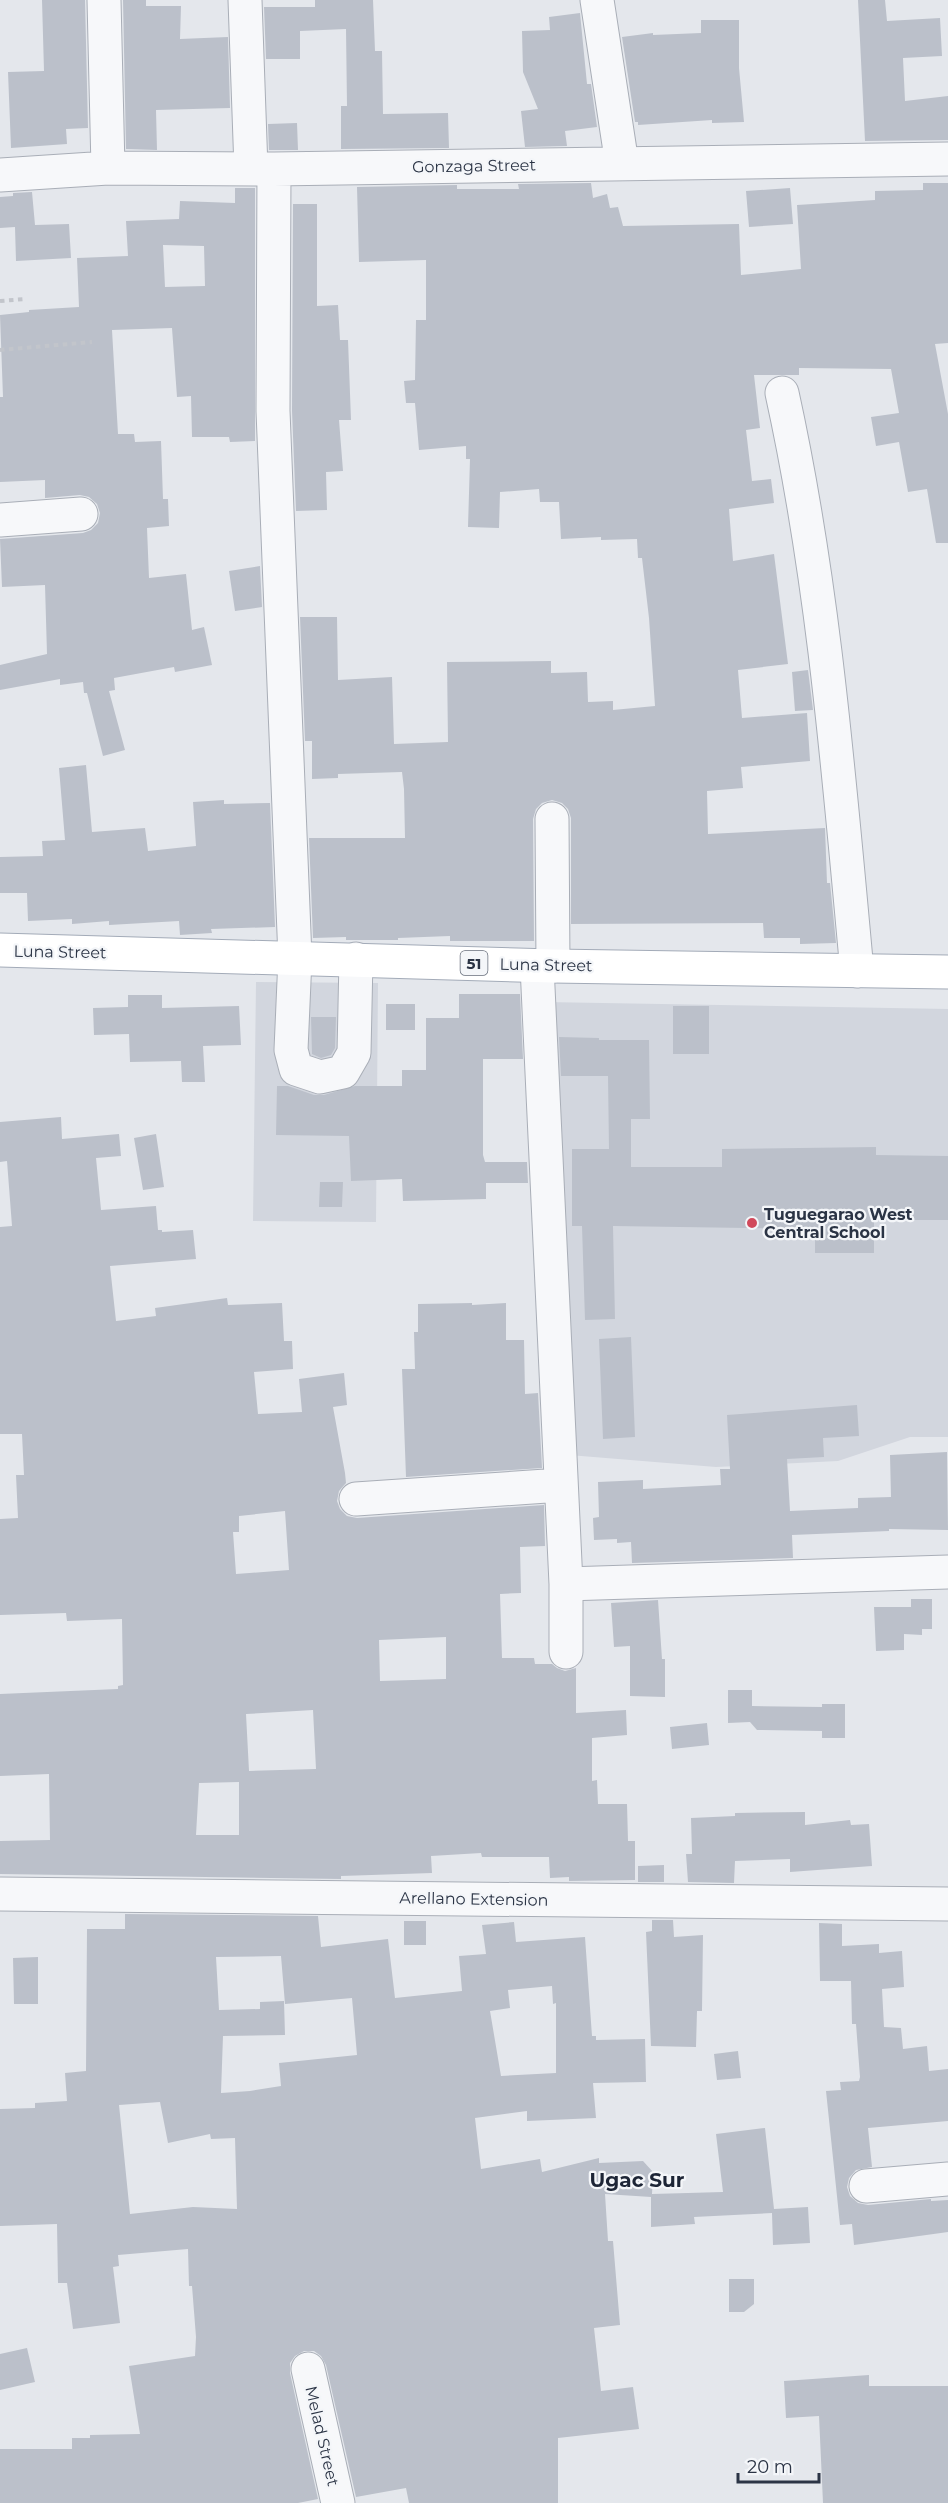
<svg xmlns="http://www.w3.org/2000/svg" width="948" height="2503" font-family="Montserrat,sans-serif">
	<rect width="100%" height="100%" fill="#e4e7ec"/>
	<path fill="#d2d6de" d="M256 982 378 983 376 1222 253 1221Z
		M544 1002 948 1009V1437H910L838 1461 716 1467 569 1455Z"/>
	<path fill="#bbc0ca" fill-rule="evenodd" d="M42 0H85L88 128 66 129 67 144 11 148 8 72 44 71Z
		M123 0H146V6H181L180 39 228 37 230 108 156 110 157 150 126 149Z
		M315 0H373L375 51H382L383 114 448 113 449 148 341 149V106H347L346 29 300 31V59H266L264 7H315Z
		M858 0H885L887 21 940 18 942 56 903 58 905 101 948 96V140L865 141Z
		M580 13 587 84H591L597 127 565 131 567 146 525 147 521 111 538 109 523 72 522 31 550 30 549 17Z
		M701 20H739V68L744 122 712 123V120L638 125V122H635L622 37 653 33V35L701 33Z
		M297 123 298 150H269L268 124Z
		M591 183 593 198 607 194 610 208 618 207 623 226 739 224 741 275 801 269 797 205 875 200V191L923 190V183H948V343L935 344 948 414V543H936L927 489 908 492 899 442 876 446 871 417 899 413 891 369 799 368V375H754L760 428 746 430 752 481 771 479 774 503 729 509 733 561 774 554 788 664 738 670 742 718 807 713 810 761 741 767 743 788 707 791 708 834 825 828 827 883H830L836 943 800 944V938H764L763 923 571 924V818L568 809 562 803 552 800 542 803 536 809 533 819 534 941H450V936L398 938V940H346V937L313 938 309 838H405L404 789 402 772 338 774V778L312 779V741H305L300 617H337L338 680 392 677 394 744 448 742 447 662 551 661V673L587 672 588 702 613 701V710L655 706 649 618 642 558H638L637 539 601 540V537L561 539 559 502H540L539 489 500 492 499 528 468 527 470 459H466V446L419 450 415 403H406L404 381 415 380 416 320H426V260L359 262 357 187 457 185V189H519L518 184Z
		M235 188H255V441L230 442 229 437H192L191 396 177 397 172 328 112 330 118 434H134L135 442 161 441 163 499H168L169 526 147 528 149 578 186 574 192 630 204 627 212 665 175 672 174 667 114 678 115 690 109 691 125 750 103 756 87 693H84L83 682 60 685V679L0 690V665L47 654 45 585 2 587 0 539 83 533 91 530 98 523 100 513 97 504 89 497 80 495 45 498V480L0 482V397H3L0 315 29 312V310L79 307 77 258 128 256 126 221 179 219 180 201 235 203ZM163 245 204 246 205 286 165 287Z
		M790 188 793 224 749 227 746 191Z
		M32 192 35 225 69 224 71 258 16 261 15 227 0 228V197L13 196V193Z
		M293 204H317V306L338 305 340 340H348L351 420H339L343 471 326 472 327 510 296 511 292 411Z
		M260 566 262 607 235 611 229 571Z
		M808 670 813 710 795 711 792 672Z
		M86 765 92 832 145 828 148 851 196 846 193 802 224 800V804L270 803 275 927 211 929 212 933 180 935 179 921 109 925V921L72 924V919L28 921 27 893H0V857L43 856 42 841 65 840 59 768Z
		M459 994H520L523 1059H483V1155L485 1162H527L528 1183H486V1199L403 1201 402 1179 351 1181 349 1136 276 1135 277 1086H288L314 1095H324L355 1086H402V1070H426V1018H459Z
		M128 995H162V1008L239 1006 241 1045 203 1046 205 1082H182L181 1061 130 1062 129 1034 94 1035 93 1008 128 1007Z
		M386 1004H415V1030H386Z
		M673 1006H709V1054H673Z
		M311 1017H336L335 1048 331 1055 321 1058 312 1054Z
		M559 1037 599 1038V1040H649L650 1119H631V1167H722V1149L876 1147V1155L948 1156V1220H874V1253H815V1229L613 1226 615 1319 585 1320 582 1226H572V1149H609L608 1076H561Z
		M61 1117 62 1139 119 1134 121 1156 96 1158 101 1210 156 1206 158 1230H162V1232L193 1230 196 1259 110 1266 116 1321 156 1316 155 1308 227 1298 228 1305 282 1303 284 1341H292L293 1369 254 1372 258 1414 302 1412 299 1379 344 1373 347 1405 333 1407 345 1473 346 1483 339 1491 337 1501 340 1509 347 1516 357 1518 544 1505 545 1546 520 1547 521 1593 500 1594 502 1658H534L535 1664H552L557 1668 565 1671 576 1668V1713L626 1710 627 1735 592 1738V1781L597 1780 598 1804H627L628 1841H635V1880L569 1881V1877L550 1878 549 1857H482L481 1853 431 1856 432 1873 341 1876V1879L0 1874V1841L50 1840 49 1774 0 1776V1694L118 1689V1686L123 1685 122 1619 67 1621 66 1613 0 1615V1519L18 1518 16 1475H24L22 1434H0V1227L12 1226 7 1161 0 1162V1122ZM285 1511 289 1570 236 1574 233 1532H239V1516ZM446 1637V1679L380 1681 379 1640ZM313 1710 316 1769 249 1771 246 1714ZM239 1782V1835H196L199 1783Z
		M156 1134 164 1187 143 1190 134 1138Z
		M320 1182H343L342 1207H319Z
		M472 1303V1305L506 1303V1340H524L525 1394 538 1393 542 1468 406 1477 402 1369H415L414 1332H418V1304Z
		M631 1337 635 1437 603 1439 599 1339Z
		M857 1405 859 1436 823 1438 824 1457 787 1459 790 1511 858 1508V1498L891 1497 890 1455 947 1452 948 1530 889 1529V1531L792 1535 793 1558 632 1563 631 1542 617 1543V1539L594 1540 593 1518 599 1517 598 1482 643 1480V1489L721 1485 720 1469H730L727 1415Z
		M911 1599H932V1629H922V1635L904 1634V1650L876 1651 874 1607H911Z
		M658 1600 662 1659H665V1697L630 1696V1646L614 1647 611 1603Z
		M728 1690H752V1706L822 1707V1704H845V1738H822V1731L757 1730 750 1722 728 1723Z
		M707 1723 709 1745 672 1749 670 1727Z
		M805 1812V1825L850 1820 851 1825 869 1824 872 1866 790 1872V1859L735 1861 734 1883 688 1882 686 1854H692L691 1818 735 1816V1813Z
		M664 1865V1882H638V1866Z
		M125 1914 318 1916 321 1947 388 1939 395 1998 462 1991 459 1956 486 1954 482 1925 514 1922 516 1942 585 1937 592 2036H596V2040L645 2039 646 2082 593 2083 596 2118 527 2121V2111L475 2118 481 2169 540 2159 542 2172 599 2158V2163L643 2161 653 2172 652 2194 723 2192 716 2134 765 2128 774 2209 808 2207 810 2243 773 2245 772 2213 694 2217 695 2224 651 2227V2197L605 2194 608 2241H613L620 2325 594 2328 601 2391 633 2387 639 2429 558 2438V2503H409L406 2488 356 2497 326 2365 321 2356 314 2351H304L295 2356 290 2363V2373L318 2499 298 2503H0V2449H72V2438H90V2435L140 2434 129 2366 195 2356 196 2337 192 2286H189L188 2249 118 2255 119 2266 113 2267 120 2323 73 2329 67 2283H58L57 2224 0 2226V2109L35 2108V2103L67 2101 65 2073 86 2071 87 1929H125ZM281 1956 285 2004 352 1998 357 2055 279 2063 281 2086 250 2091 221 2093 223 2036 285 2035 284 2001 260 2002V2009L219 2010 216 1957ZM552 1986 553 2004 556 2003V2073L501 2076 490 2011 510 2008 508 1990ZM160 2102 168 2143 210 2134 211 2139 235 2138 237 2209 193 2207 130 2214 119 2105Z
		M652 1920H673L674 1937 703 1935 702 2011H697L696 2047 651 2046 646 1932 652 1931Z
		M404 1921H426V1945H404Z
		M819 1923 842 1924V1946L879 1944V1953L902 1951 904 1987 882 1989 884 2027 901 2028 903 2049 927 2046 929 2071 948 2069V2121L868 2128 872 2167 856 2170 849 2178 847 2187 850 2196 858 2203 868 2205 931 2199V2201L948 2200V2232L854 2245 852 2224 840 2225 826 2091 841 2090 840 2082 859 2081 860 2077 856 2024H852L851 1981H820Z
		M38 1957V2004H14L13 1958Z
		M738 2051 741 2078 717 2080 714 2054Z
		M729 2279H754V2304L744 2312H729Z
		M27 2348 35 2382 0 2390V2354Z
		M869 2375V2386H948V2503H823L819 2416 786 2418 784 2381Z"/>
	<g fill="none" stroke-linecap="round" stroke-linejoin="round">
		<g stroke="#a9aeb7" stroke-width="35">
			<path id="minor" d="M104 0 108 168
				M245 0 251 169
				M597 0 622 164
				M274 169 273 411 295 958 291 1050 296 1069 320 1077 343 1072 354 1053 356 959
				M0 175 108 168 274 169 948 159
				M782 393C824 584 839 778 857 971
				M0 520 81 514
				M552 819 553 966
				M537 966 566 1584V1652
				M356 1499 561 1485
				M566 1584 948 1572
				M0 1894 948 1904
				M866 2186 948 2179
				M308 2369 338 2503"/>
		</g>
		<g stroke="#a3abb8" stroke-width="35">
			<path id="major" d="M0 950 553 966 948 972"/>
		</g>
		<path stroke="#c2c5cb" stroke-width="4" stroke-dasharray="4.5 4.5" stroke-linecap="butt" d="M0 301 25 299
			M0 350 92 342"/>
		<use href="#minor" stroke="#f7f8fa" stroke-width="33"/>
		<use href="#major" stroke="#fff" stroke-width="33"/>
	</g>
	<circle fill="#d1495b" stroke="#f4f6f9" stroke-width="2" cx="752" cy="1223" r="6"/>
	<g text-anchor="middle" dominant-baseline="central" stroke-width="4.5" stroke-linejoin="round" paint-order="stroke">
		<rect fill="#f4f6f9" stroke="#676e7b" stroke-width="1.5" x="460.5" y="951" width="27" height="24" rx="4.5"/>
		<g font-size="15" font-weight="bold" fill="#2b3445">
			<text x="474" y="963">51</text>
		</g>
		<g font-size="16" fill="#2b3445" stroke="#f4f6f9">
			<text transform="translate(474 166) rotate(-1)">Gonzaga Street</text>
			<text transform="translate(60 952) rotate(1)">Luna Street</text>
			<text transform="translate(546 965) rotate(1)">Luna Street</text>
			<text transform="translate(474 1899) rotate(1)">Arellano Extension</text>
			<text transform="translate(322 2436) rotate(77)">Melad Street</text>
		</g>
		<g font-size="16" font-weight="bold" fill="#2b3445" stroke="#f4f6f9" text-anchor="start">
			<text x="764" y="1214">Tuguegarao West<tspan x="764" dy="18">Central School</tspan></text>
		</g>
		<g font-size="20" font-weight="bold" fill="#1d2536" stroke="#f4f6f9">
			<text x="637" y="2180">Ugac Sur</text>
		</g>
	</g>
	<path d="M738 2473v9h81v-9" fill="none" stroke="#2b3445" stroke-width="3"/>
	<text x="747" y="2473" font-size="18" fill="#2b3445" stroke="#f4f6f9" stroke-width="4.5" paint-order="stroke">20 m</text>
</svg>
